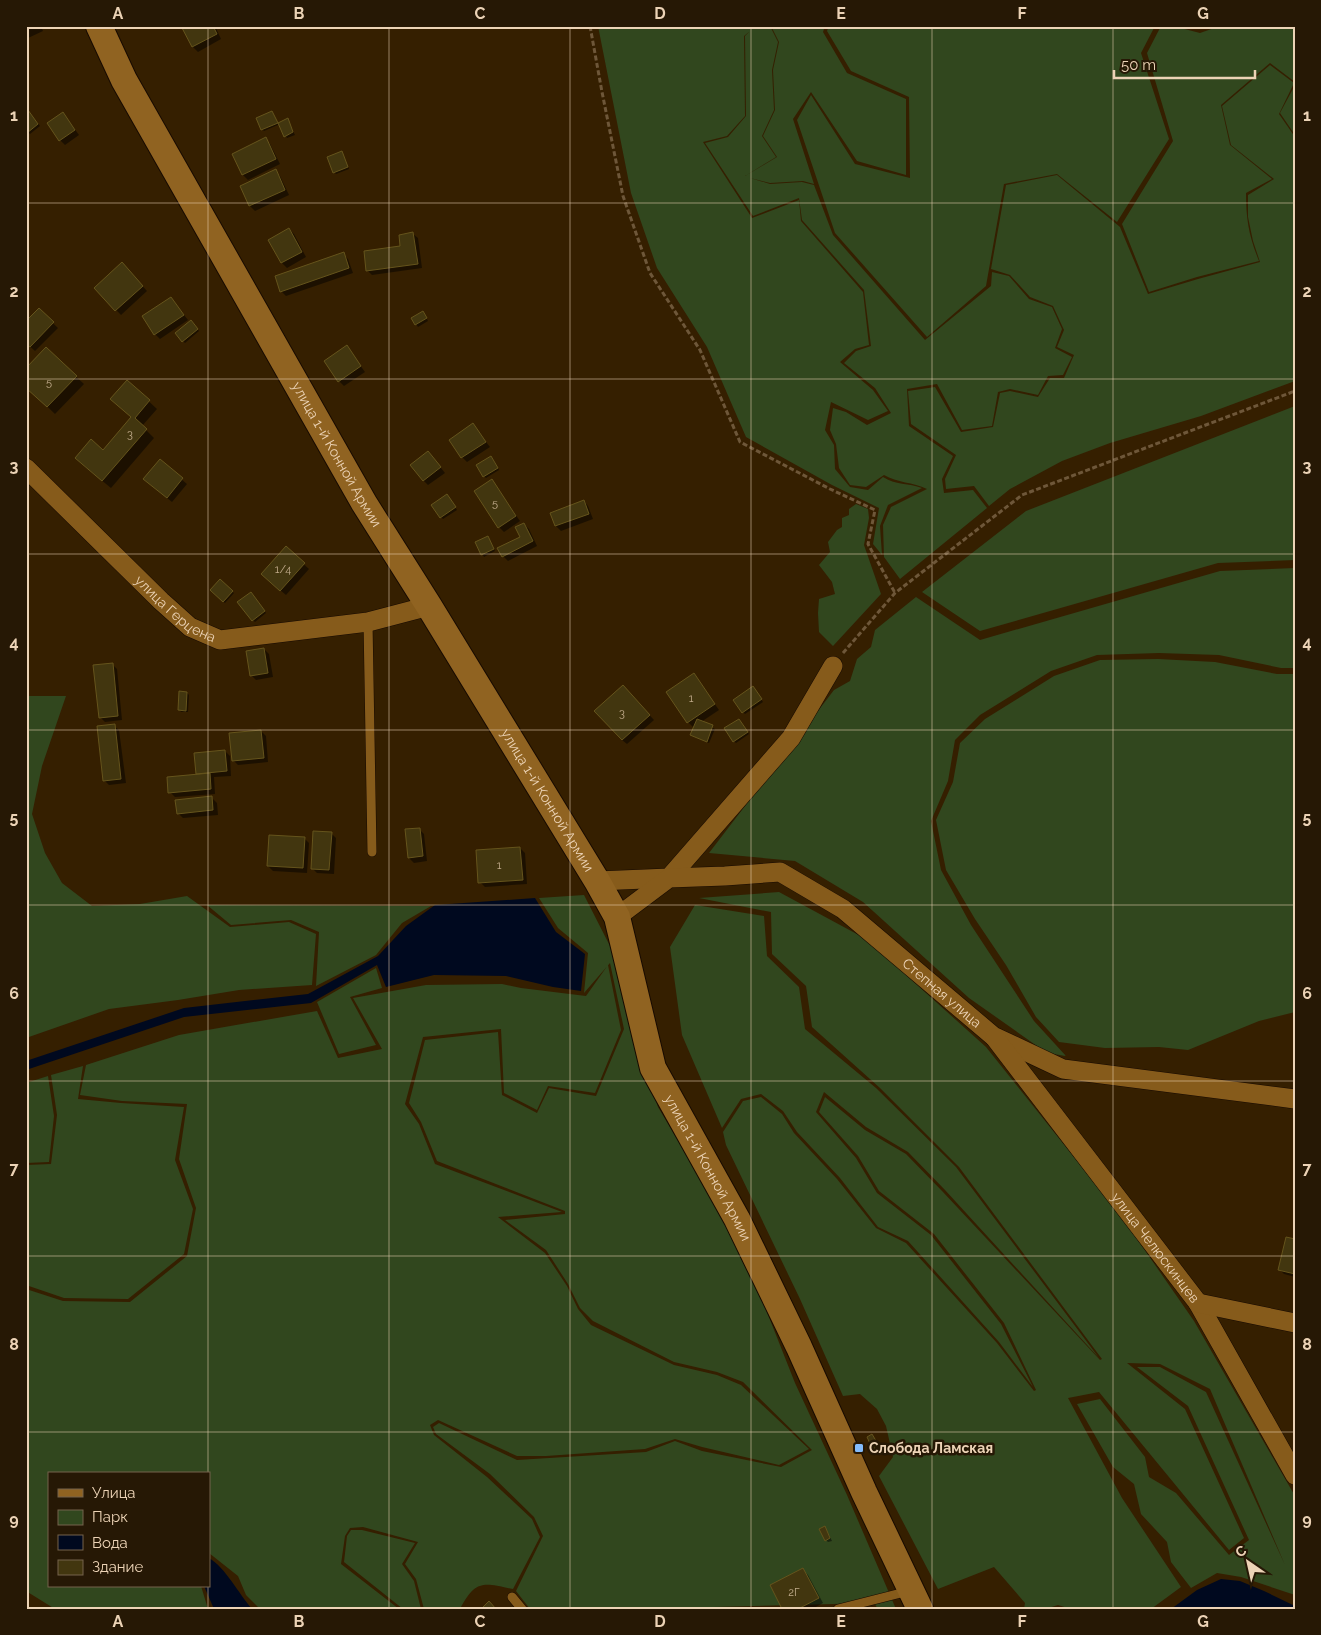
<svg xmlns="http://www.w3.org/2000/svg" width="1321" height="1635" font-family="Raleway,sans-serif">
	<rect width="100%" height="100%" fill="#351f00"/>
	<path fill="#31471e" d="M598 26 755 27 744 36 745 116 727 136 703 142 752 218 799 200 801 221 863 292 869 345 855 349 840 362 873 390 888 411 868 420 831 402 825 430 834 445 835 469 850 487 868 490 883 477C895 485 909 483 922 488L888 505 880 526 882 555 873 544 879 508 832 485 746 437 707 347 657 268 631 193Z
		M755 26H770L778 42 772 70 774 110 762 136 776 157 745 176 777 157 763 136 775 110 773 70 779 42 771 26H825L823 32 847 73 906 99V175L857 161 811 92 793 119 814 184 803 181 770 183 750 178 770 184 802 182 814 185 833 235 925 340 991 286 992 272 1009 276 1029 299 1052 307 1062 329 1055 348 1072 357 1063 375 1048 376 1038 395 1010 389 998 392 992 426 962 430 937 384 907 389 909 426 953 456 942 479 944 493 973 490 987 508 900 579 884 557 883 525 891 507 927 489C913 482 897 483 884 475L866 487 850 485 839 468 836 444 830 430 833 408 846 412 867 425 891 413 875 388 844 363 856 351 871 346 864 290 802 220 799 198 753 216 705 143 728 137 746 116 745 36Z
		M829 26H1155L1141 53 1169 139 1117 222 1057 174 1004 184 986 286 927 337 835 233 797 120 811 95 855 164 910 178 909 97 851 71 827 31Z
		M1161 26H1173L1200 33 1220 26H1295V82L1270 63 1221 105 1230 145 1272 179 1246 193C1246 220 1249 236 1259 261L1197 277 1149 292 1122 224 1173 141 1147 53Z
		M1270 65 1294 83 1279 114 1295 137V381L1201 416 1110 443 1062 461 1010 489 989 506 974 486 946 489 945 479 956 455 911 424 908 391 935 387 961 432 993 427 1000 393 1010 391 1038 397 1050 378H1064L1074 355 1057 347 1064 330 1053 306 1030 297 1010 275 991 269 1006 185 1057 175 1120 227 1148 294 1198 279 1260 262 1253 241 1248 217V195L1274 179 1231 145 1222 106Z
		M1295 85V135L1280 113Z
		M1295 406V560L1218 563 980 631 922 592 1026 511Z
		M856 504 868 509 869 518 864 545 881 594 833 646 819 632 818 613 819 599 835 594 832 582 819 565 830 552 828 542 837 530 842 527V518L849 515V509Z
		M1295 568V668H1281L1219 655 1159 653 1097 655 1051 671 980 715 955 740 948 781 931 821 941 870 971 925 1034 1021 1066 1056 1047 1053 969 998 863 902 795 861 709 853 834 690 850 681 857 659 871 647 875 630 916 597 980 640 1220 571Z
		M1158 659 1215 662 1277 674H1295V1012L1259 1021 1188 1050 1159 1047 1105 1048 1059 1042 1036 1017 1006 965 975 919 946 870 936 820 953 782 960 743 985 719 1054 676 1100 660Z
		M26 696H66L42 766 32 814 45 853 62 883 92 906 140 904 187 896 230 927 289 922 316 934 312 985 239 990 178 1000 109 1009 26 1038Z
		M779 892 866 939 986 1047 1121 1216 1194 1321 1295 1496V1595L1241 1577 1217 1573 1191 1588 1171 1562 1167 1542 1141 1514 1134 1484 1113 1467 1077 1404 1100 1399 1145 1457 1149 1477 1176 1493 1229 1555 1249 1540 1188 1406 1137 1367H1160L1206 1392 1285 1565 1210 1389 1160 1364 1127 1363 1185 1409 1244 1538 1229 1550 1099 1392 1068 1398 1122 1498 1181 1587 1151 1609H1071L1058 1605 1045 1609H1024L1025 1603 994 1567 938 1589 879 1476 893 1457 886 1426 877 1409 860 1394 843 1396 800 1299 726 1145 723 1132 743 1101 761 1097 782 1114 794 1133 837 1179 876 1228 906 1243 997 1343 1034 1391 1036 1390 1004 1323 934 1234 879 1191 858 1156 819 1112 825 1097 865 1130 906 1154 943 1192 1100 1360 1102 1359 959 1167 880 1088 812 1027 806 986 772 954 771 912 699 898Z
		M584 895 611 948 629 1022 658 1107 713 1200 759 1292 795 1383 847 1495 896 1609H878L874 1603 633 1609H530L516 1591 543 1536 534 1517 490 1474 436 1434 433 1427 439 1423 517 1460 646 1452 675 1441 702 1451 781 1467 812 1450 743 1382 717 1372 674 1362 593 1321 580 1308 568 1284 546 1250 505 1220 565 1214V1211L437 1161 421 1122 409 1103 425 1040 498 1032 502 1095 537 1113 549 1088 596 1096 624 1029 610 963 584 993 588 953 558 928 539 898Z
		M207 905 431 906 402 923 376 955 316 986 319 932 291 920 231 925Z
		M695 905 764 916 767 956 799 987 805 1029 876 1088 956 1167 1099 1358 945 1190 908 1152 866 1127 824 1092 816 1112 856 1158 877 1193 931 1235 1001 1324 1033 1387 999 1342 908 1241 878 1227 840 1178 797 1132 783 1111 761 1094 741 1099 722 1128 682 1035 670 947Z
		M608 965 621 1030 595 1093 548 1086 537 1110 504 1093 501 1029 423 1037 405 1104 419 1124 435 1164 562 1212 498 1217 545 1253 567 1286 578 1309 591 1325 674 1365 717 1375 741 1385 809 1449 779 1465 702 1447 675 1439 645 1449 546 1456H517L438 1420 430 1425 434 1435 487 1477 532 1519 540 1537 513 1589C483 1583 476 1579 460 1609H424L416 1579 405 1564 418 1542 363 1527 350 1528 345 1536 341 1564 399 1609H260L246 1595 238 1576 209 1553V1474H49V1586H201L208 1609H55L26 1591V1289L63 1301 130 1302 187 1256 196 1208 179 1159 187 1104 122 1101 80 1095 86 1065 179 1035 317 1011 338 1058 382 1049 353 998 426 985 502 984 521 988 586 996Z
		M376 968 382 988 350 997 376 1045 339 1054 317 1002Z
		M83 1066 78 1099 121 1103 184 1107 175 1160 193 1209 184 1254 128 1299 64 1298 26 1285V1165L51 1164 57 1115 51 1075Z
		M48 1076 54 1116 49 1162 26 1163V1083Z
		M351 1530H362L415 1543 402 1564 414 1581 421 1609H403L344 1562 347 1536Z"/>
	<path fill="#00091f" d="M535 898 556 932 585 954 581 991 553 987 506 976 434 975 386 987 377 965 311 1003 184 1017 26 1070V1061L184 1008 308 994 378 956 406 926 435 905Z
		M209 1558C225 1567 239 1594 252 1609H214L204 1586H209Z
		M1221 1579 1240 1581 1264 1591 1295 1606V1609H1171L1197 1590Z"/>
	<path fill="#0007" d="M26 26H41L43 31 26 39Z
		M182 26H215L221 39 198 52 193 47Z
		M272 112 278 124 287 120 295 135 287 138 280 124 264 131 262 129Z
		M26 113 30 114 40 126 30 134 26 130Z
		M63 113 79 135 65 145 60 140Z
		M265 139 270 144 280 164 248 180 243 175 234 155Z
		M342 153 349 169 336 174 334 172Z
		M275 171 280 176 289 195 255 211 250 206 241 187Z
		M289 229 294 234 306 257 287 268 282 263 269 240Z
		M413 234 418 238 422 268 372 275 367 270 401 247Z
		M343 254 348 259 353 273 286 296 281 291Z
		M122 264 147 291 121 315 95 288Z
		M171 298 188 320 160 339 155 334Z
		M39 310 58 328 35 351 26 343Z
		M425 315 428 321 418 327 413 319Z
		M193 324 199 331 185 343 183 341Z
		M347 347 365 372 344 386 339 381Z
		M46 349 84 384 55 414 26 386Z
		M127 381 157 409 142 426 154 438 111 488 84 466 103 451 132 418Z
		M473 425 490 447 467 462 462 457Z
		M433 458 445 473 428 485 423 480Z
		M493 459 499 470 486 478 484 476Z
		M160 461 187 484 172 502 150 484Z
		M492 481 520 521 504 532 499 527Z
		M449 498 457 510 443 519 441 517Z
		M584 501 588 506 593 519 561 531 556 526 552 513Z
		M524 524 529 529 537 546 508 561 503 556 521 537Z
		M489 540 495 551 484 557 477 543Z
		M286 548 309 569 286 595 267 579Z
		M220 581 234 593 225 603 211 590Z
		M252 595 266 613 255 622 253 620Z
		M264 649 269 654 273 677 256 680 251 675Z
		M112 664 117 669 122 720 105 722 100 717Z
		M694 675 719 710 701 722 715 729 709 743 692 735 694 728 688 722 668 692Z
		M755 690 763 702 745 714 743 712Z
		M628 692 654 720 627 744 622 740Z
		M187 693 189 695 188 712H181L179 709Z
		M741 722 749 734 736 743 734 741Z
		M114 726 119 730 126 783 109 785 104 780Z
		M261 731 266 736 268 762 238 765 233 760Z
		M225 751 230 756 231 776 214 777 215 794 175 797 170 792 197 775 195 754Z
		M212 798 217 803 218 815 183 818 178 813Z
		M419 829 424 834 427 861 414 863 409 858Z
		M331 833 336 838 334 874 317 873 312 868Z
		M304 838 309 843 307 873 273 871 268 866Z
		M520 848 525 853 527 884 485 887 480 882Z
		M1295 1240V1277L1284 1274 1279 1269Z
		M874 1438 880 1449 876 1451 874 1449Z
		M825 1527 832 1541 828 1542 826 1540Z
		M803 1570 808 1575 823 1603 812 1609H783Z"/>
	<path fill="#42360f" stroke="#65541c" d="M181 26H213L217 34 192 47Z
		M28 110 38 124 27 133 26 112Z
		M272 111 278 123 261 130 256 118Z
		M63 112 75 130 59 141 47 123Z
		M288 118 293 132 284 137 278 123Z
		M266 137 276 159 242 175 232 154Z
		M342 151 348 167 333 173 327 157Z
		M276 169 285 190 249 206 240 186Z
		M289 228 302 252 281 263 268 240Z
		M413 232 418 264 366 271 364 251 400 246 399 235Z
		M344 252 349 268 280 292 275 276Z
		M122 262 143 286 115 311 94 288Z
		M171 297 184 315 154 335 142 316Z
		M39 308 54 322 30 347 26 344V321Z
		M423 311 427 318 415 325 411 318Z
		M191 320 198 329 182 342 175 333Z
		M347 345 361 366 338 382 324 361Z
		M46 347 77 376 47 407 26 388V368Z
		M127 380 150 400 135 418 147 429 102 481 75 458 91 439 103 450 131 417 110 399Z
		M473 423 486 442 461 458 449 440Z
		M428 451 441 467 423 481 410 465Z
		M491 456 498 468 483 477 476 465Z
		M160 459 183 478 167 498 143 479Z
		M492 479 516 516 498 528 474 491Z
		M447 494 456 507 440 518 431 505Z
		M584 500 589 514 555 526 550 513Z
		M524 523 533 541 502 557 497 548 520 537 515 527Z
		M488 536 494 549 481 555 475 542Z
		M286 546 305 563 280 591 261 574Z
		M220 579 233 591 223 602 210 590Z
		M251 592 265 611 252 621 237 602Z
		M264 648 268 673 250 676 246 651Z
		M113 663 118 716 99 718 93 665Z
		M694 673 715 704 687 723 666 692Z
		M623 685 650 715 622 740 594 711Z
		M753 686 762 699 742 713 733 700Z
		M179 691 187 692 186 711 178 710Z
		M697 719 713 725 707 742 690 735Z
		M739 719 748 732 733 742 724 728Z
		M115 724 121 779 103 781 97 726Z
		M261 730 264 758 232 761 229 733Z
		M225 750 227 771 196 774 194 753Z
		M210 773 211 789 168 793 167 777Z
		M212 796 213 810 177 814 175 800Z
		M420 828 423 856 408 858 405 829Z
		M313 831 332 832 329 870 311 869Z
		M269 835 305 837 303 868 267 866Z
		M520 847 523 880 478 883 476 850Z
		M1286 1237 1295 1239V1274L1278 1270Z
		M872 1434 879 1446 873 1450 867 1437Z
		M825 1526 830 1538 825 1541 819 1529Z
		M803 1568 819 1598 798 1609H782L770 1585Z
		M489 1601 496 1609H481Z"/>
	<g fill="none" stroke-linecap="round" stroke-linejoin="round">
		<g stroke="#170a00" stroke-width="10">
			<path id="service" d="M368 622 372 852
				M512 1597 522 1609
				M838 1609 909 1591"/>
		</g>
		<g stroke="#170a00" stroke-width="20">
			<g id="minor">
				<path id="s1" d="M26 468 161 601 190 627 220 640 368 622 429 606"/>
				<path d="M597 881 669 878 791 738 833 666"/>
				<path id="s2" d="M617 917 669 878 725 876 780 872 843 909 993 1036 1063 1069 1295 1099"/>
				<path id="s3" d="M995 1038 1198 1303 1295 1475"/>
				<path d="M1198 1303 1295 1323"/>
			</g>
		</g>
		<g stroke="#170a00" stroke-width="28">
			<g id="secondary">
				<path id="s4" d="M99 26 124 80 364 503 429 606 597 881 617 917 653 1068 737 1219 799 1347 864 1492 920 1609"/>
			</g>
		</g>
		<path stroke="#6e5739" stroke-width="3" stroke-dasharray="5 2.5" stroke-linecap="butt" d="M590 26 602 92 623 196 650 273 700 350 740 442 830 489 875 510 868 544 895 593
			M843 653 895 593 1022 495 1295 391"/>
		<use href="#service" stroke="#865b1b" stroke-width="9"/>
		<use href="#minor" stroke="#865b1b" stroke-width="19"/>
		<use href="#secondary" stroke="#906321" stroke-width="26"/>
	</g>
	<path fill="none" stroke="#ecd3b6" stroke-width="1" stroke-opacity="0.55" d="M208 26V1474M389 26V1609M570 26V1609M751 26V1609M932 26V1609M1113 26V1609M26 203H1295M26 379H1295M26 554H1295M26 730H1295M26 905H1295M26 1081H1295M26 1256H1295M26 1432H1295M208 1586V1609"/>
	<rect fill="#84bcfb" stroke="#261805" stroke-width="2" x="854" y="1443" width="10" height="10" rx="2.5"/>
	<g text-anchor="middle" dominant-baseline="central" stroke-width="5" stroke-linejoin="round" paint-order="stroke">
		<g font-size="11" fill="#c2ac8c">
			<text x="49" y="382">5</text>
			<text x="130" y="434">3</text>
			<text x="495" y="503">5</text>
			<text x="283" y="569">1/4</text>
			<text x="691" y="698">1</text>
			<text x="622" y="713">3</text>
			<text x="499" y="865">1</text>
			<text x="794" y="1592">2Г</text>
		</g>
		<g font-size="14" fill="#ecd3b6" stroke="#261805">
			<text stroke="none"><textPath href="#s4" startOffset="490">улица 1-й Конной Армии</textPath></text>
			<text stroke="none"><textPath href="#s1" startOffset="206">улица Герцена</textPath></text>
			<text stroke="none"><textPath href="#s4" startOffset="895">улица 1-й Конной Армии</textPath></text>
			<text stroke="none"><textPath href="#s2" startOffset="379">Степная улица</textPath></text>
			<text stroke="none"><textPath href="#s4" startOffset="1300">улица 1-й Конной Армии</textPath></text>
			<text stroke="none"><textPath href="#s3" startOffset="264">улица Челюскинцев</textPath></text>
		</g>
		<g font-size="14" font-weight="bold" fill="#ecd3b6" stroke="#261805" text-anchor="start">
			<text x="869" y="1448">Слобода Ламская</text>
		</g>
	</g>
	<rect width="1321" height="1635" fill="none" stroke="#261805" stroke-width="55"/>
	<rect x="48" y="1472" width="162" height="115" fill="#261805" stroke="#75634c"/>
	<rect x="58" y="1489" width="25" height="8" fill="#906321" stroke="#75634c"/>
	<text x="92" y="1498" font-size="15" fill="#ecd3b6">Улица</text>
	<rect x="58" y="1510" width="25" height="15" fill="#31471e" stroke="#75634c"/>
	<text x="92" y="1522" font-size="15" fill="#ecd3b6">Парк</text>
	<rect x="58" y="1535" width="25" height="15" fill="#00091f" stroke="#75634c"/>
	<text x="92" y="1548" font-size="15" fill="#ecd3b6">Вода</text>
	<rect x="58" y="1560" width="25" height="15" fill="#42360f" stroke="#75634c"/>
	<text x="92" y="1572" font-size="15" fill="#ecd3b6">Здание</text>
	<g transform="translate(1248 1562) rotate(326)" stroke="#261805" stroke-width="4" paint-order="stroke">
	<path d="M0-4L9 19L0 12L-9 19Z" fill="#ecd3b6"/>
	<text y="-8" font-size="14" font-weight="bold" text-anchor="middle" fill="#ecd3b6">С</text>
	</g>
	<path d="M1114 70v8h141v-8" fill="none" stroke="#ecd3b6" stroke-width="2.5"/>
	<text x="1121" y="70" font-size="15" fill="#ecd3b6" stroke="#261805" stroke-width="4" paint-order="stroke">50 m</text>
	<rect x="28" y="28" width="1266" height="1580" fill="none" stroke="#ecd3b6" stroke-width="2"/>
	<g font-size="16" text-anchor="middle" font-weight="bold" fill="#ecd3b6">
		<text x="118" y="19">A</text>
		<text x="299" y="19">B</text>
		<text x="480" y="19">C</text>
		<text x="660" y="19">D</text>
		<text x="841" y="19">E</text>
		<text x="1022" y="19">F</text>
		<text x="1203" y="19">G</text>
		<text x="14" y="121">1</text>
		<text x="1307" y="121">1</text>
		<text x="14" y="297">2</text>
		<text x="1307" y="297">2</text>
		<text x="14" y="472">3</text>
		<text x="1307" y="472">3</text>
		<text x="14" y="648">4</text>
		<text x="1307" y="648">4</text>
		<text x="14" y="823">5</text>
		<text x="1307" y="823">5</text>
		<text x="14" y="999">6</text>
		<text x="1307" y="999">6</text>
		<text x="14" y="1174">7</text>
		<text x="1307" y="1174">7</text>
		<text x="14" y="1350">8</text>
		<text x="1307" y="1350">8</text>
		<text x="14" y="1525">9</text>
		<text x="1307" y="1525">9</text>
		<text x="118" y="1627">A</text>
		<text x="299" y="1627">B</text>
		<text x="480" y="1627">C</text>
		<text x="660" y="1627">D</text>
		<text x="841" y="1627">E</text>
		<text x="1022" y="1627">F</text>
		<text x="1203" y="1627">G</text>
	</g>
</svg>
